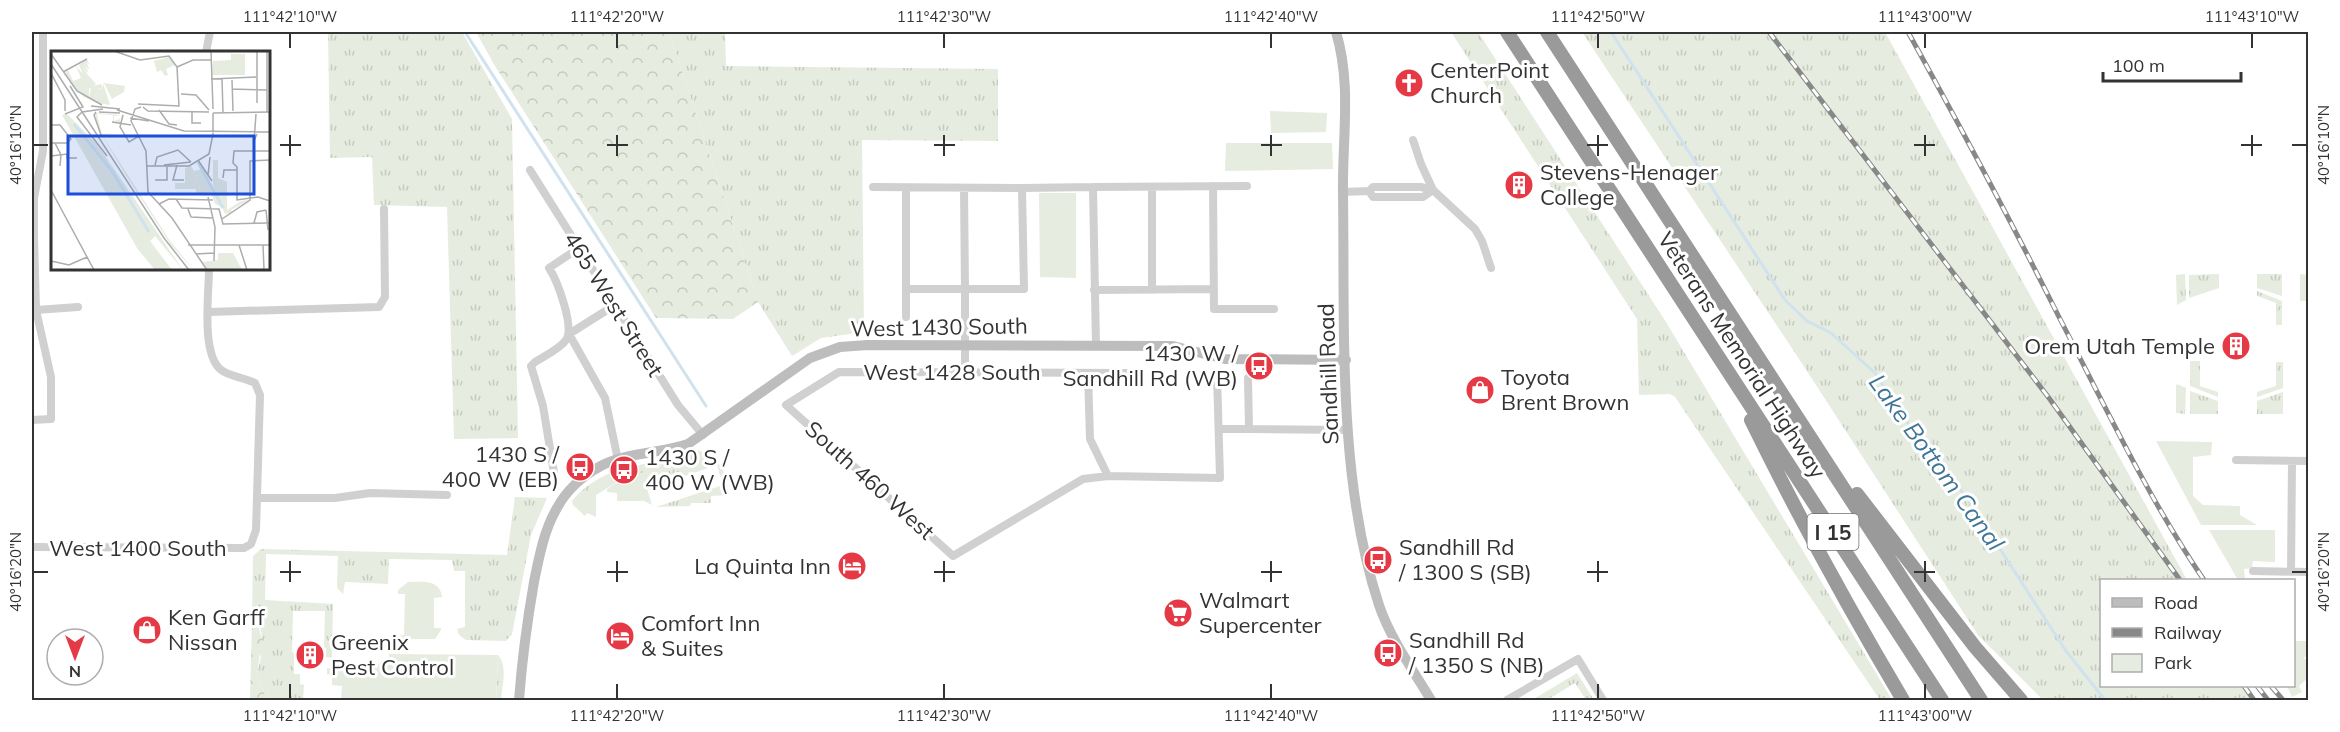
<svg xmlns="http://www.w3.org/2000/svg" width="2340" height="732" font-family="Mulish,sans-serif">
	<defs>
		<pattern id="grass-tufts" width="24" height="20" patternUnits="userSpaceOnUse" patternTransform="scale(1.5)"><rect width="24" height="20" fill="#e6ecdf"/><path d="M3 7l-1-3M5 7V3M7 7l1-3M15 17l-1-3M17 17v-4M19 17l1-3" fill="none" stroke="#c6cbc0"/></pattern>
		<pattern id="forest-crowns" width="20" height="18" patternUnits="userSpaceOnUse" patternTransform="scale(1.5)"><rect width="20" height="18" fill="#e6ecdf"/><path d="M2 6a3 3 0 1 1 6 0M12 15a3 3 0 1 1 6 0" fill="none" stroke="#c6cbc0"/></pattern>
	</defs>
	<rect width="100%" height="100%" fill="#fff"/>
	<path fill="url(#grass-tufts)" d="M328 32H462L512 119 518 438 454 439 447 207 374 205 372 157 330 158Z
		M669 32H725L726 66 998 69V141L862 140 864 332 821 338 792 356 758 302Z
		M1451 32H1478L1666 322 1892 700H1880L1675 397 1670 394 1639 395 1637 319Z
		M1582 32H1885L2187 580H2102V686H2245L2253 700H2043L1978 635 1803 365Z
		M2185 274 2186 300 2177 305 2176 275Z
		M2219 274V288L2189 298V275Z
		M2257 274H2282V296L2257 288Z
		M2300 274 2308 275V301H2300Z
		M2257 291 2282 301V325H2276V303L2257 296Z
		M2190 361H2200V386L2218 392V397L2190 386Z
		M2276 362H2283V388L2257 397V392L2276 386Z
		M2177 384 2186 388 2185 414 2176 413V386Z
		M2190 391 2218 401V414H2190Z
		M2283 392V414H2257V401Z
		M698 450C720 460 728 471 728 495L711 496V503H691L690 506 656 507 723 485 717 465 647 489 652 505 644 501V473H632L596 495V517L587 513 585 516 573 505 572 501C604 461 655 467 698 450Z
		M515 497 547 498 531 535 512 634 506 641 466 640 459 635 457 629 465 627V571H454L452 560 389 559 388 584 345 582 343 594 337 588 338 556 266 554 265 600 333 604 332 658 326 657V648L324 647 325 611H293L292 652 294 653V674H300V684L304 685 303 700H267L257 674 261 657 259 649 262 640 261 629 252 623 253 556 261 549 507 555Z
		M498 655C508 666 502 687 501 700H496Z
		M1577 673 1594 700H1586L1575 683 1547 700H1532Z"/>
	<path fill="url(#forest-crowns)" d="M476 32H669L758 302 733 319 656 318 495 66Z
		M252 623 258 625 262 640 257 674 267 700H250Z"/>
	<path fill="#e6ecdf" d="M1270 111 1327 113 1326 132 1271 133Z
		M1226 143H1332L1333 169 1225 171Z
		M1039 193H1076V278L1040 277Z
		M2156 441 2212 442 2211 455 2193 457V496L2203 505 2240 506V515L2257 525H2201Z
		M632 473H645L644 501H617V493L607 492V489Z
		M2209 530H2275V562L2253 561 2252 568 2244 569 2245 580H2238Z
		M408 582C422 582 440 579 442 597L434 598V628H441V630L435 639H397L398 636 404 635 405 594H398V590Z
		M2294 641H2308V654L2304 658 2308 663V678L2299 686 2302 692 2292 697 2287 686H2294Z
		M389 654 498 655 496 700H341L342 686 332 685V675L327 674V668H376L382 660 389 657Z"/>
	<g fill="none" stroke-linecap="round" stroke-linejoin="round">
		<path stroke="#cfe2ee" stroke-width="3" d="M465 32 706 406
			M1611 32 1785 300 1807 321 1831 333 1875 373 1930 457 1965 495 2066 651 2105 700"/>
		<path stroke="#d0d0d0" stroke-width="8" d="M206 52 210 32
			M1413 140 1421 164 1433 190 1475 229 1482 241 1491 268
			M530 170 678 405 703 435
			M1213 186 1214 309H1274
			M873 187 1022 188 1024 289H965V372
			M1152 187V290
			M906 188V317
			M1022 188 1093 187
			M1369 191 1373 197H1423L1433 190
			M1343 192 1369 191 1373 187H1421L1433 190
			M906 289H965L964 188
			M1094 290 1214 289
			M615 305 569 334 605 398 618 460
			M36 310 78 307
			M209 312 379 307 385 297 384 209
			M1096 346 1093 187 1247 186
			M1088 373 1090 439 1108 476
			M1127 373 839 372 786 405 953 556 1083 479 1108 476 1220 478 1217 375
			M32 420 51 419V377L36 310 34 237V198L43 151V32
			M1219 429H1249L1248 378
			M1249 429 1348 430
			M2236 460 2308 461
			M554 473 543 406 531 366 535 362C544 356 560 349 566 340 575 327 557 280 549 268L579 248
			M258 498H335L370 493 447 495
			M32 547 244 548 251 544 256 530 260 395 255 383C244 377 229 377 220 369 201 352 209 293 209 268
			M2253 571 2308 572
			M2291 572 2292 461
			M1507 700 1578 659 1603 700"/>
		<path stroke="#bdbdbd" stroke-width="10" d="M1336 32C1352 85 1342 139 1343 194 1345 327 1337 478 1379 605 1390 638 1413 670 1431 700
			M519 700C522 660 527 622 534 582 539 557 544 530 557 508 566 491 582 476 599 467 626 452 659 454 688 444L810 358 840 347 867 345 1173 346 1225 359 1346 360"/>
		<path stroke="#9a9a9a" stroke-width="14" d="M1507 32 1942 700
			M1547 32 1981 700
			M1751 420C1798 516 1849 609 1903 700
			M1857 494 1975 647 2021 700"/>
		<g stroke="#888" stroke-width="5">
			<path id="rail" d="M1769 32 2049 398 2180 580
				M1908 32C1960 126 2011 221 2059 317 2105 406 2148 498 2204 580
				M2244 686 2254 700
				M2257 686 2268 700
				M2271 686 2283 700"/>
		</g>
		<use href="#rail" stroke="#fff" stroke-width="3" stroke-dasharray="9" stroke-linecap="butt"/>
	</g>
	<path fill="none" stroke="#333" stroke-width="2" d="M290 33V48M617 33V48M944 33V48M1271 33V48M1598 33V48M1925 33V48M2252 33V48M290 135V156M617 135V156M944 135V156M1271 135V156M1598 135V156M1925 135V156M2252 135V156M33 145H48M280 145H301M607 145H628M934 145H955M1261 145H1282M1587 145H1608M1914 145H1935M2241 145H2262M2292 145H2307M290 561V582M617 561V582M944 561V582M1271 561V582M1598 561V582M1925 561V582M33 572H48M280 572H301M607 572H628M934 572H955M1261 572H1282M1587 572H1608M1914 572H1935M2292 572H2307M290 684V699M617 684V699M944 684V699M1271 684V699M1598 684V699M1925 684V699"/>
	<defs>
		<g id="church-disc" transform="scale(1.5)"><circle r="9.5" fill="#e63946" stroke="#fff"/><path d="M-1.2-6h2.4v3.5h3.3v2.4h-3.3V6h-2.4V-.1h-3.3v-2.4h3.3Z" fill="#fff"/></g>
		<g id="building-disc" transform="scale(1.5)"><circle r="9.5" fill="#e63946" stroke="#fff"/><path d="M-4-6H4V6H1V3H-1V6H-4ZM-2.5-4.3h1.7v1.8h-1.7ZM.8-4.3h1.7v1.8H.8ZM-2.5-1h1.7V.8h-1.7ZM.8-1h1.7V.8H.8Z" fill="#fff"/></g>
		<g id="bus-disc" transform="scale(1.5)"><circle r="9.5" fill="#e63946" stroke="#fff"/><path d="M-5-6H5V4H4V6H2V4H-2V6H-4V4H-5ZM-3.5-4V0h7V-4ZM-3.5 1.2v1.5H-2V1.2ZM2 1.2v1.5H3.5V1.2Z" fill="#fff"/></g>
		<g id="shop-disc" transform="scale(1.5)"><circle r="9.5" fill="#e63946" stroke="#fff"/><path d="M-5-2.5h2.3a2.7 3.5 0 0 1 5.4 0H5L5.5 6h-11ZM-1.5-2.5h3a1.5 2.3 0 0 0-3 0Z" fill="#fff"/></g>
		<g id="hotel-disc" transform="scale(1.5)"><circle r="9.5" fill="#e63946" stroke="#fff"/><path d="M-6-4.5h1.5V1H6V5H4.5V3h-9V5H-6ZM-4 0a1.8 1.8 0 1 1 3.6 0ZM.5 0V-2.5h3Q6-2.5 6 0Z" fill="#fff"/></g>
		<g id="supermarket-disc" transform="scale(1.5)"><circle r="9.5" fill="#e63946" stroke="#fff"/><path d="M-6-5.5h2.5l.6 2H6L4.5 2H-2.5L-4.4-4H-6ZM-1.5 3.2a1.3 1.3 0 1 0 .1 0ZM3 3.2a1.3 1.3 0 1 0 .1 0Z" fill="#fff"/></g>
	</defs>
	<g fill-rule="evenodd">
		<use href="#church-disc" x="1409" y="83"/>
		<use href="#building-disc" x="1519" y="185"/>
		<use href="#building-disc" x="2236" y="346"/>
		<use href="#bus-disc" x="1259" y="366"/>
		<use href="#shop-disc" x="1480" y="390"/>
		<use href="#bus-disc" x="580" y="467"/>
		<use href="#bus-disc" x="624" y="470"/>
		<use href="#bus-disc" x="1378" y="560"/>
		<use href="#hotel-disc" x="852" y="566"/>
		<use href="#supermarket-disc" x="1178" y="613"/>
		<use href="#shop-disc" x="147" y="630"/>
		<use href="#hotel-disc" x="620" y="636"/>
		<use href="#bus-disc" x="1388" y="653"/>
		<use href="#building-disc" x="310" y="655"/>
	</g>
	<g text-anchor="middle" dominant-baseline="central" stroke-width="6" stroke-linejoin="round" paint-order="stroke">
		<rect fill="#fff" stroke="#707070" stroke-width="1.5" x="1807.5" y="514" width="51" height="36" rx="4.5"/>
		<g font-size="21" font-weight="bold" fill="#333">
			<text x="1833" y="532">I 15</text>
		</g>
		<g font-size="22" fill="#333" stroke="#fff" text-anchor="start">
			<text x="1430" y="70">CenterPoint<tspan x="1430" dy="25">Church</tspan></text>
			<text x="1540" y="172">Stevens-Henager<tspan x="1540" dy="25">College</tspan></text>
			<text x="2215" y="346" text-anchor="end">Orem Utah Temple</text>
			<text x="1238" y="353" text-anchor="end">1430 W /<tspan x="1238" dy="25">Sandhill Rd (WB)</tspan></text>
			<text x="1501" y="377">Toyota<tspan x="1501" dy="25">Brent Brown</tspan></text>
			<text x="559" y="454" text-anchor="end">1430 S /<tspan x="559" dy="25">400 W (EB)</tspan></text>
			<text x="645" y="457">1430 S /<tspan x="645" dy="25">400 W (WB)</tspan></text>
			<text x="1399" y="547">Sandhill Rd<tspan x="1399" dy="25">/ 1300 S (SB)</tspan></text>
			<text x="831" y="566" text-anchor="end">La Quinta Inn</text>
			<text x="1199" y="600">Walmart<tspan x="1199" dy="25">Supercenter</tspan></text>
			<text x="168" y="617">Ken Garff<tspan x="168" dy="25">Nissan</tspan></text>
			<text x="641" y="623">Comfort Inn<tspan x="641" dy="25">&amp; Suites</tspan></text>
			<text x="1409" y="640">Sandhill Rd<tspan x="1409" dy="25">/ 1350 S (NB)</tspan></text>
			<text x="331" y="642">Greenix<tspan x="331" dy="25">Pest Control</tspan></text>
		</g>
		<g font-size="22" fill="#333" stroke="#fff">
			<text transform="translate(614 304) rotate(58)">465 West Street</text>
			<text transform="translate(939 327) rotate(-1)">West 1430 South</text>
			<text transform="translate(1742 355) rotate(57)">Veterans Memorial Highway</text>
			<text x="952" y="372">West 1428 South</text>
			<text transform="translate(1328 374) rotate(-92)">Sandhill Road</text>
			<text transform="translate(870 480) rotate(42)">South 460 West</text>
			<text x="138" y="548">West 1400 South</text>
		</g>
		<g font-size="24" font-style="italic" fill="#3f7597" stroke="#fff">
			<text transform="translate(1937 462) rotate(54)">Lake Bottom Canal</text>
		</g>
	</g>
	<g transform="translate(51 51)">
		<rect width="219" height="219" fill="#fff"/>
		<path d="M180 3H194V24H161L162 10 180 9ZM36 9 39 14 35 11 38 17 37 18 33 13 37 20 36 22 31 13 35 22 29 15 45 33 38 38V48L42 49V40L52 37V32L59 54 46 52 33 46 28 41 37 44 27 41 14 22 17 19 22 30 30 27 25 15 32 23 28 14ZM53 32 74 35 73 41 61 48ZM46 62 70 64 63 65V70L69 68V72L62 70V64L46 63 51 83 67 82 51 84 119 190 143 219 120 194 71 118 49 81 44 64ZM16 63 46 93 132 219 104 185 99 190 121 219H104L86 197 11 64ZM162 109H167V127L176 131V159L190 150 198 149 180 159 182 161 174 163 162 134ZM140 115 143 120 151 144H145V138H124V132H134V117Z" fill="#e6ecdf"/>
		<path d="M151 118 170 150 171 156 164 153 161 144H151L143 120Z" fill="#e6ecdf"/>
		<path d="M118 6 124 14 115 18 117 24 114 25 110 19 106 21 103 10ZM39 27 42 35 50 33 52 37 46 38 53 40 54 49 48 52 38 48 40 36 36 28ZM167 202H182L191 219H157L152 211 167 209Z" fill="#e6ecdf"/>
		<path fill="none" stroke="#cfe2ee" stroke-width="3" d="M23 73 61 120 98 181M147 111 172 157"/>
		<path fill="none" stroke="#adadad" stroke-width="1.5" d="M63 0 89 9 118 5 126 16 128 55 87 53M160 0 162 58M216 0V61M0 3 26 40 51 54M0 13 113 187 138 219M126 16 142 9H160M12 21 36 8M0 22 14 49V60M160 28 205 26M171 28 172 61M181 29 182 60M181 38 216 39M130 43 145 44 158 59M206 52V0M40 55 69 58M90 56 84 58 80 70 95 100 97 141 121 167 156 219M92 56 97 60 158 61M52 58 31 61 26 66 56 105M66 59 133 80 219 81M108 59 118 73 126 74M141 60V72H150M45 61 43 64 50 84M48 61 69 62M162 62 219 61M14 63 32 56 19 35M205 63 203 90 206 83M72 64 69 76 78 91 88 85M79 67 98 70M61 71 80 74M0 74H9L20 88 16 92H0M162 83V62M4 92 10 104 9 115M219 100H183L182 112 186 116V149L207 146 219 150M0 105 16 103V107H26M147 109 161 130M104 114 106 106 127 99 140 111M113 114 140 111M126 114 122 129H133M96 115H138L158 103 162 83M157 124 159 106M172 127 173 119H186M104 129H116V116M0 139 43 219M157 146 164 176 163 210M125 148 131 157 168 158 172 173 219 172M108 153 118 148 162 149M137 158 140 166 161 167M215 159 217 179M171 168 199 149V110L219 109M203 172 206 161 215 159M137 194H219M188 194 196 219M212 194 213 219M145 203 163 202M0 210 18 214 36 206"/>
		<path fill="#1d4ed8" fill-opacity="0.15" stroke="#1d4ed8" stroke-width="3" d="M17 85H203V143H17Z"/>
		<rect width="219" height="219" fill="none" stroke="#333" stroke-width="3"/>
	</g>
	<rect width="2340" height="732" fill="none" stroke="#ffffff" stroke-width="66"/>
	<rect x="2100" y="579" width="195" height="108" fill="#ffffff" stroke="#adadad" stroke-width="1.5"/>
	<rect x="2112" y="598" width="30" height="9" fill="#bdbdbd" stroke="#adadad" stroke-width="1.5"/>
	<text x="2154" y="609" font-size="18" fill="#333333">Road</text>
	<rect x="2112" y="628" width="30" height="9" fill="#888888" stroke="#adadad" stroke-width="1.5"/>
	<text x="2154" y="639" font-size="18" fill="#333333">Railway</text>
	<rect x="2112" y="654" width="30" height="18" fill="#e6ecdf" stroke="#adadad" stroke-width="1.5"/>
	<text x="2154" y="669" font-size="18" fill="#333333">Park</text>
	<g transform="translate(75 657) rotate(180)"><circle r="28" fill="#ffffff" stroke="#adadad" stroke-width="1.5"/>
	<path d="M0-4.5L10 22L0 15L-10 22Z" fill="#e63946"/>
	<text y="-9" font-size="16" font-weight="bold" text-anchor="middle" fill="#333333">N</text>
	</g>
	<path d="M2103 72v9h138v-9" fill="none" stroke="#333333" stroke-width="3"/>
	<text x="2112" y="72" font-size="18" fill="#333333" stroke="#ffffff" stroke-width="4.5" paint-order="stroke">100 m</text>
	<rect x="33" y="33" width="2274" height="666" fill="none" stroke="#333" stroke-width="2"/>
	<g font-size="15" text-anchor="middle" fill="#333">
		<text x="290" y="22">111°42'10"W</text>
		<text x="617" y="22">111°42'20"W</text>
		<text x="944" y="22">111°42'30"W</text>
		<text x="1271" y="22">111°42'40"W</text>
		<text x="1598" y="22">111°42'50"W</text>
		<text x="1925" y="22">111°43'00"W</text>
		<text x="2252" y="22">111°43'10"W</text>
		<text transform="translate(2324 145) rotate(-90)" y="5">40°16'10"N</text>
		<text transform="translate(16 145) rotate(-90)" y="5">40°16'10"N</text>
		<text transform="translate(2324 572) rotate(-90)" y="5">40°16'20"N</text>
		<text transform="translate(16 572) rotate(-90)" y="5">40°16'20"N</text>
		<text x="290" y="721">111°42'10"W</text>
		<text x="617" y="721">111°42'20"W</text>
		<text x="944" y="721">111°42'30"W</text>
		<text x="1271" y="721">111°42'40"W</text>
		<text x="1598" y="721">111°42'50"W</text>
		<text x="1925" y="721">111°43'00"W</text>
	</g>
</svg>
